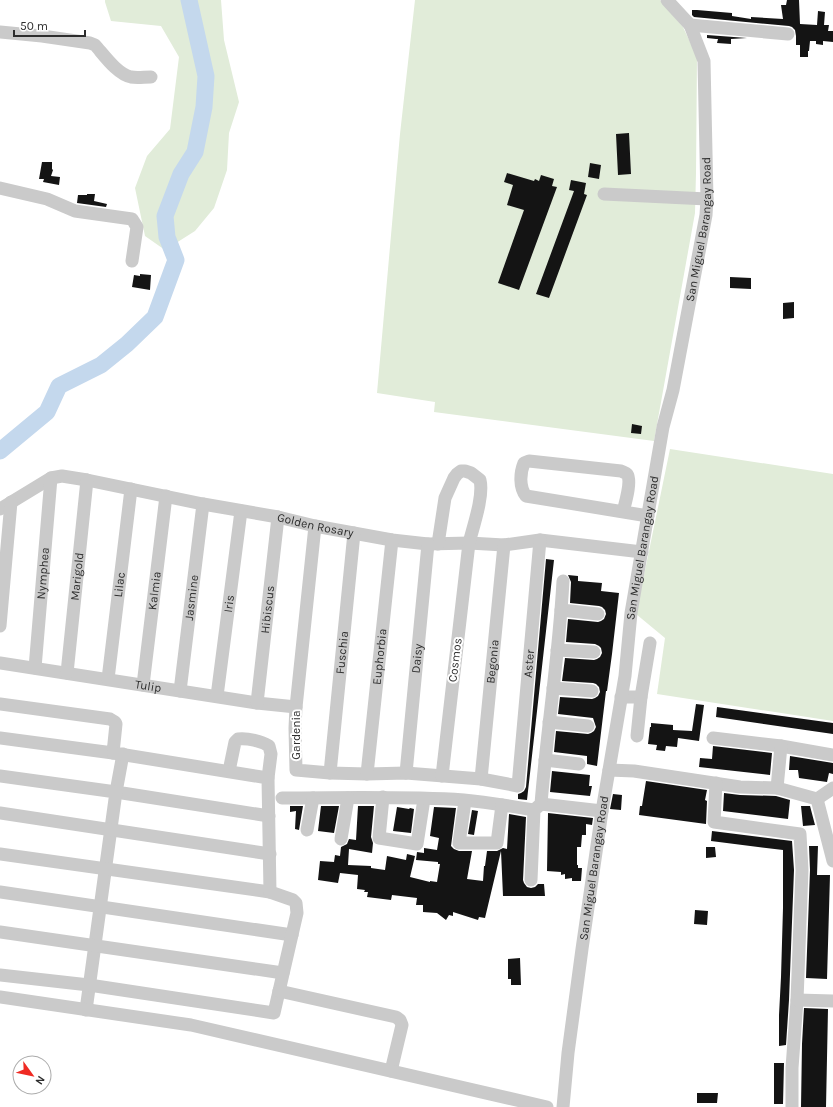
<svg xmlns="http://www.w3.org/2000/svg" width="833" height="1107" font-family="Karla,sans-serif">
	<rect width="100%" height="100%" fill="#fff"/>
	<path fill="#e1ecd9" d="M105 0H221L224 40 239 102 229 133 227 170 214 208 195 231 165 250 145 236 135 188 147 156 170 129 179 57 161 26 111 21 105 2Z
		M415 0H660L683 27 697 57 696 173 695 213 654 441 434 412 435 402 377 393 400 134Z
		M670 449 833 474V721L657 694 665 638 636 614Z"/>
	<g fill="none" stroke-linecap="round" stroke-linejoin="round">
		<path stroke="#c4d8ed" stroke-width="17" d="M0 451 47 412 59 386 101 365 127 344 155 317 176 260 167 237 165 216 181 174 195 152 204 107 206 76 189 0"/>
	</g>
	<path fill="#141414" d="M787 0H799L800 24 817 25 818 11 825 12 824 25H829L828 31H833V42L823 41V45L816 44V41H810L809 51H808V57H800V45H796V36L795 30 792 27 789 26 694 17 692 15V10H697L732 13V16L751 19V17L783 19 781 5H786Z
		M707 35 747 38 731 39V44L717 43 718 39H716L707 38Z
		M629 133 631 174 618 175 616 134Z
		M42 162H52V169L53 170 51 176 60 177 59 185 43 182 44 179H39Z
		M590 163 601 165 599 179 588 177Z
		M507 173 534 181 535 179 539 181 541 175 554 179 552 186 557 187 519 290 498 283 524 210 507 205 513 185 504 182Z
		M571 180 586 183 584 194 587 195 549 298 536 294 574 191 569 190Z
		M87 194H95L94 201 107 204 106 207 77 203 78 195H87Z
		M140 274 151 275 150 290 132 287 134 275 140 276Z
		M730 277 751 278V289L730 288Z
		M794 302V318L783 319V303Z
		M632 424 642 426 641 434 631 433Z
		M546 559 554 560 527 800 518 799V794L521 793 524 791 526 787Z
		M568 575 578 576V581L602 583 601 591 619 593 612 654 607 691H606L597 766 587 764V756L554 752 556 731 588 734 591 733 594 731 596 727 593 718 558 714 560 697 592 699 595 698 598 696 600 692 599 687 596 684 593 683 562 681 565 658 594 660 597 659 600 657 602 653 601 648 599 646 595 644 566 642 568 619 598 622 601 621 604 619 606 614 605 610 602 607 599 606 570 603 571 582Z
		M696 704 704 705 699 741 678 738 677 747 666 746 665 751 656 750 657 745 648 744 650 727H651V723L673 725V730L692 731Z
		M717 707 833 723V734L716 717Z
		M713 746 772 753 770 775 699 767 700 758 712 759Z
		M790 756 833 763V774L829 773 827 782 799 778 798 770H789Z
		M552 771 590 775 589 786H592L590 796 550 792Z
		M646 781 707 790 705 800 707 801 706 824 639 815 640 806H642Z
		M724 793 740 795 776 796 790 800 788 819 723 811Z
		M613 794 622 795 621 810 610 809Z
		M290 806H303L299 830 295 829 296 811 290 812Z
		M321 806H339L334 833 318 831Z
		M358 806H374L371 837 373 843 372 853 349 849 348 865 371 866V868L385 870 387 856 406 860 407 854 415 856 410 877 430 882V881L437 882 440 864H438V862L416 860 417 852 424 853V848L437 850 439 838 430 836 434 807 456 808 451 846 454 849 459 851H472L467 879 483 881 484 866H485L487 851H497L503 848 507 849 509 814 526 817 523 880 524 883 527 887 531 888 535 887 538 884H544L545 896H503L501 851 485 918 479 917 478 920 453 912V916L449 915 446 920 437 913 423 912V905H416L417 898 392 895 391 900 367 897 368 892H364L365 890 357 889 358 875 340 873 338 883 318 880 320 861 334 862 335 855 340 856 341 847 347 844 349 839 356 840Z
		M801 806H810L815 825 803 826Z
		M397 807 409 809 410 808 414 809 411 833 393 831Z
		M472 810 478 811 474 835 468 834Z
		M548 813 593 818 592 825 586 824V835H582L581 847H577V865H578V868H582L581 881H572V878L565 879V874L561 875V872L547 871Z
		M712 831 792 841 794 870 789 1000 786 1045 779 1046V1015L781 977 783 908V850L711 841Z
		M809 846H818L817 875H830L827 979 806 978 810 870Z
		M706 847H715L716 857 706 858Z
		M695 910 708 911 707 925 694 924Z
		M520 958 521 985H511V979H508V959Z
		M804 1008 828 1009 826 1107H801L802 1044Z
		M774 1063H784L783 1104H774Z
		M697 1093H718L717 1103H697Z"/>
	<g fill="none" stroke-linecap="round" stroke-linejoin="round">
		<g stroke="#cacaca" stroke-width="13">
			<path d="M690 25 788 34"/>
			<path d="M0 32 42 36 90 43 95 45C104 55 117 74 131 77 137 78 144 77 151 77"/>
			<path d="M0 188 47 199 75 211 132 219 137 227 132 261"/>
			<path d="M604 194 707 199"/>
			<path id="s1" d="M0 509 51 478 62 476 87 480 203 504 278 517 315 526 392 540 428 544 469 543 504 545 540 540 642 552"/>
			<path d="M623 512C625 504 632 481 627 474 626 473 623 472 621 471L529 461 524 463C520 473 519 487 526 496L648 516"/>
			<path id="s2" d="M315 526 296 707 295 728 296 770 330 773 367 774 406 773 481 779 518 786 540 540"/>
			<path d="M438 544 445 498 454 478 457 474 461 471H465L471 473 480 480C484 496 473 527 469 543L442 776"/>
			<path d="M561 610 598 614"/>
			<path d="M0 626 11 502"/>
			<path d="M557 650 594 652"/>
			<path id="s3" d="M0 663 257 703 296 707"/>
			<path id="s4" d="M35 668 51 478"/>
			<path id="s5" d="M67 673 87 480"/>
			<path id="s6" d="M108 679 131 489"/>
			<path id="s7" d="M143 685 166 496"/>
			<path d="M553 688 592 691"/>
			<path id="s8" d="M180 691 203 504"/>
			<path id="s9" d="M217 696 241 511"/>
			<path d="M621 697H641L637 736"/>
			<path d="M641 697 650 643"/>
			<path id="s10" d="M257 703 278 517"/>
			<path d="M0 704 110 719 115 722 116 724 113 753 0 738"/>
			<path d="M549 722 588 726"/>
			<path d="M713 738 781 746 833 755"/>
			<path d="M123 754 116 792 269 816"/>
			<path d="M545 760 579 764"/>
			<path d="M609 770 634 771 740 787 777 788 817 799 833 788"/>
			<path d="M229 771 235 742 238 739C248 738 261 741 269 746L271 754 268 778"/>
			<path id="s11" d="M330 773 354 533"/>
			<path id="s12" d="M406 773 428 544"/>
			<path id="s13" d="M367 774 392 540"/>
			<path d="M0 776 116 792 86 1010"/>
			<path id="s14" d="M481 779 504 545"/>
			<path d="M716 783 714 822 800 834 802 870 797 1000 792 1068V1107"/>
			<path d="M777 788 781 746"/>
			<path d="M383 797 379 838 417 844 424 799"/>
			<path d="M282 798C343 798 403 796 464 800 487 802 510 806 534 810"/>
			<path d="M817 799 833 861"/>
			<path d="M465 801 459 843H497L502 805"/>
			<path d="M541 804 602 811"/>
			<path d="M0 813 270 854"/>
			<path d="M307 830 313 798"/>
			<path d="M341 839 348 798"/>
			<path d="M0 854 270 892"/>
			<path d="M531 880 534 810 541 804C547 729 559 656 563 581"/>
			<path d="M0 892 292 935"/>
			<path d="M0 932 283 973"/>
			<path d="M0 975 89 985 274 1013 297 913 296 903 293 900 270 892 268 778 113 753"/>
			<path d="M279 991 396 1017 400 1020 402 1025 391 1071"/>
			<path d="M0 997 191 1025 547 1107"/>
			<path d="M797 1000 833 1001"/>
			<path id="s15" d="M563 1107 568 1053 582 949 602 811 625 676 631 613 663 427 673 390 706 215 707 199 704 61 690 25 667 0"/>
		</g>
	</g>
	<g text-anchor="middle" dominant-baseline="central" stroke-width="4" stroke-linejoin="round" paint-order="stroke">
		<g font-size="12" fill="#2d2d2d" stroke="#fff">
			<text stroke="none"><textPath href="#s15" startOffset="889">San Miguel Barangay Road</textPath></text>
			<text stroke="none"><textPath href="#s1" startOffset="329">Golden Rosary</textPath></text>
			<text stroke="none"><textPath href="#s15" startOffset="565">San Miguel Barangay Road</textPath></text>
			<text stroke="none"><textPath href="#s4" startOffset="95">Nymphea</textPath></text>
			<text stroke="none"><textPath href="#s5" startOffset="97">Marigold</textPath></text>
			<text stroke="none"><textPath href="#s6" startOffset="95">Lilac</textPath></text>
			<text stroke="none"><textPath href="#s7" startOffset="95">Kalmia</textPath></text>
			<text stroke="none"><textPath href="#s8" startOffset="94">Jasmine</textPath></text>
			<text stroke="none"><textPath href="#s9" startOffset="93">Iris</textPath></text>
			<text stroke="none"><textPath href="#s10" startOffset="94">Hibiscus</textPath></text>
			<text stroke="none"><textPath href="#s11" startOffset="121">Fuschia</textPath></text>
			<text stroke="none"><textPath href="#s13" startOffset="118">Euphorbia</textPath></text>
			<text stroke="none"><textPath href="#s12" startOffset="115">Daisy</textPath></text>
			<text transform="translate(455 660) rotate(-83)">Cosmos</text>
			<text stroke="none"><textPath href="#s14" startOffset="118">Begonia</textPath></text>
			<text stroke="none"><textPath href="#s2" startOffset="591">Aster</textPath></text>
			<text stroke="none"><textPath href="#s3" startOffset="150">Tulip</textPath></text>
			<text transform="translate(296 735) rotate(-90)">Gardenia</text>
			<text stroke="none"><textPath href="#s15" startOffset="241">San Miguel Barangay Road</textPath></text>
		</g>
	</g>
	<g transform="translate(32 1075) rotate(123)"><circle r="19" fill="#ffffff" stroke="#ababab"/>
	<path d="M0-3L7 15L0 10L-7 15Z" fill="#ef2a23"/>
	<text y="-6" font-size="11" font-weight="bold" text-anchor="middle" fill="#2d2d2d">N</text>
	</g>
	<path d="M14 30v6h71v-6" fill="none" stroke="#2d2d2d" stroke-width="2"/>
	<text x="20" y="30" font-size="12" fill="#2d2d2d" stroke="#ffffff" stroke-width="3" paint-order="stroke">50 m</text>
</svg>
